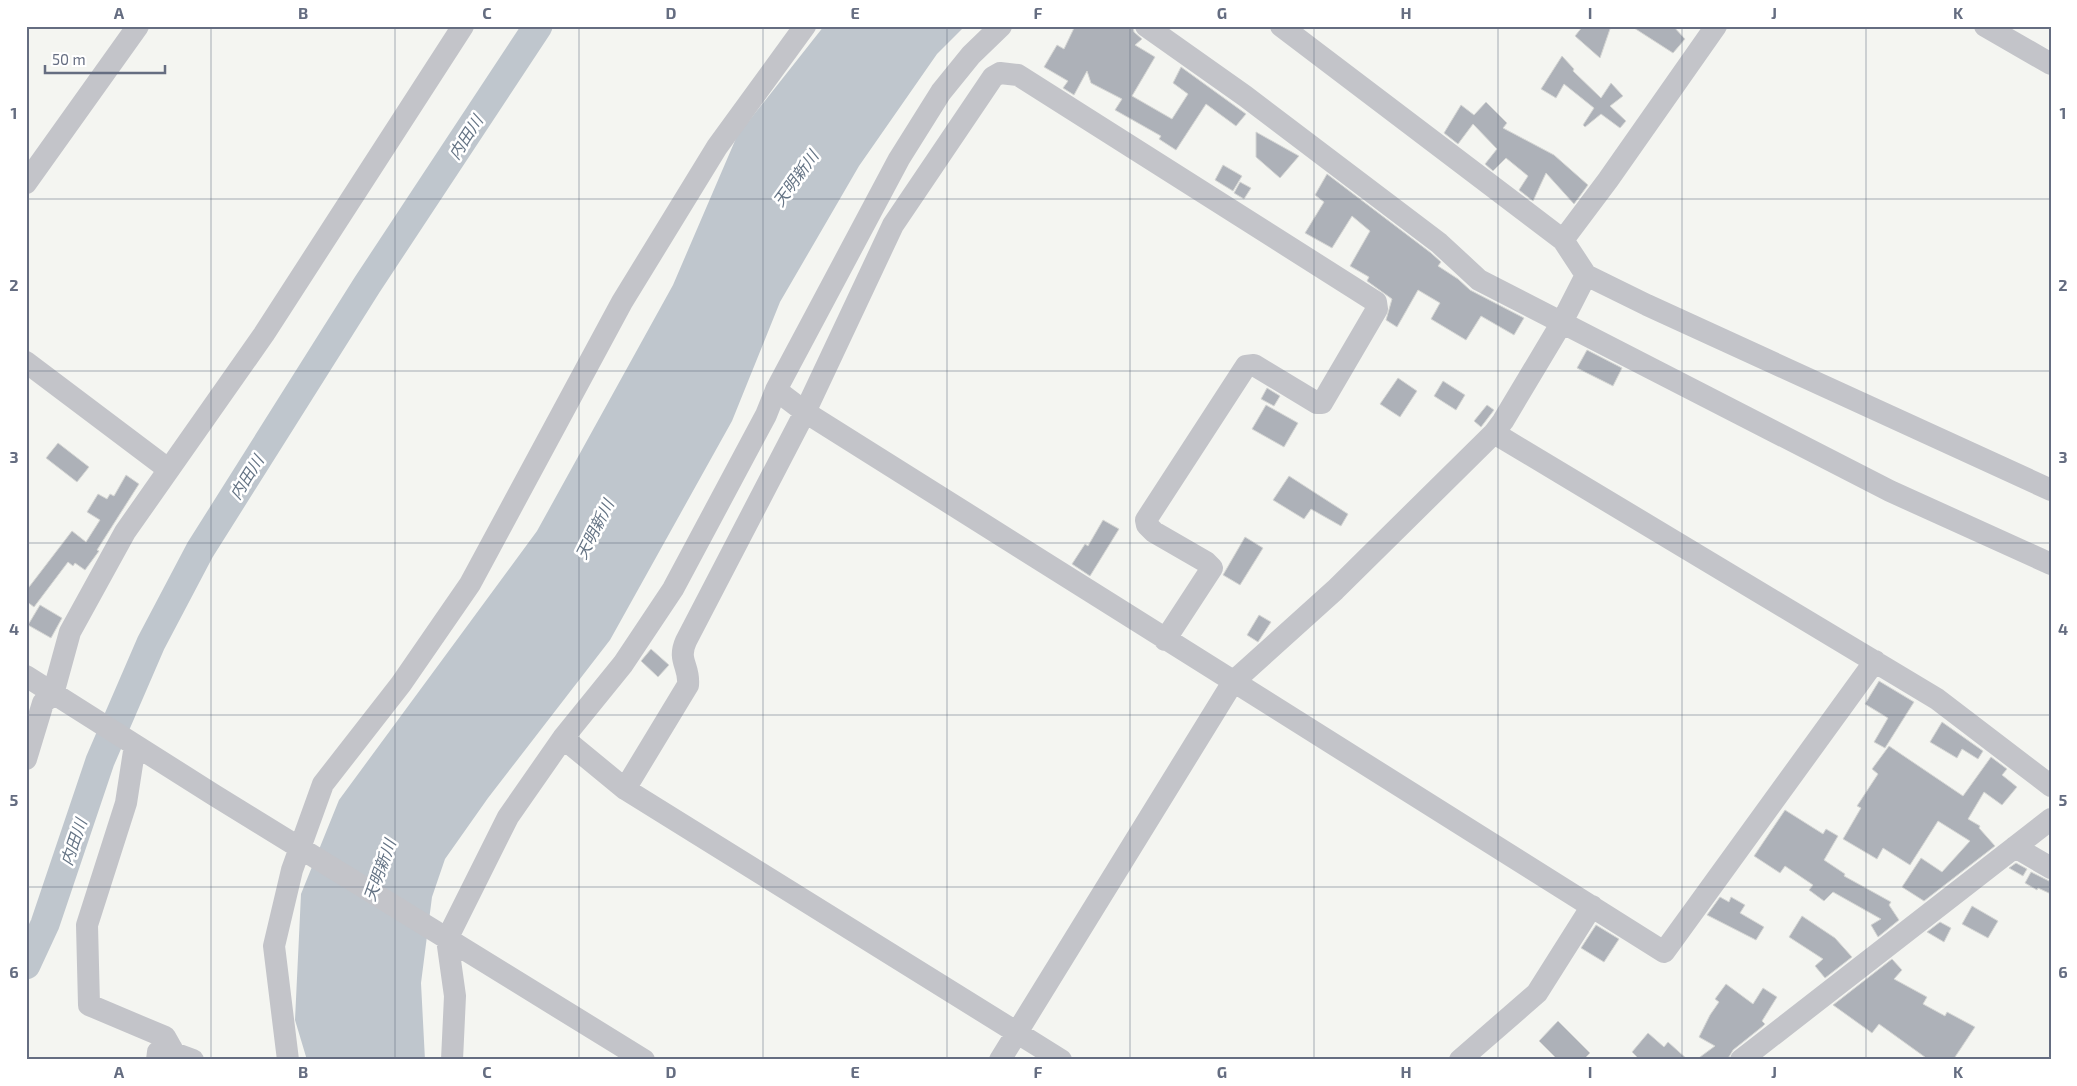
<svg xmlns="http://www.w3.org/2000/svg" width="2077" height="1086" font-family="'Exo 2','Noto Sans JP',sans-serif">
	<rect width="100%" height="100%" fill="#f4f5f1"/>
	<path fill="#bfc6cd" d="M824 26H965L937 54 859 166 780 302 732 421 610 640 488 798 445 859 432 897 421 983 425 1060H307L295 1020 301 894 339 800 537 531 673 285 737 136Z"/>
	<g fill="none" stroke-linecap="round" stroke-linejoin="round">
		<path stroke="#bfc6cd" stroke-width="29" d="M26 965 45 924 100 761 151 643 200 550 367 285 538 26"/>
	</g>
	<path fill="#adb1b8" stroke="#d5d6d4" d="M1075 26H1133L1134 32 1142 39 1135 45 1155 57 1132 96 1172 119 1188 94 1173 83 1181 67 1246 114 1236 126 1206 104 1176 150 1159 139 1161 136 1115 110 1122 99 1091 83 1087 71 1074 95 1063 88 1068 81 1044 67 1057 45 1064 49Z
		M1583 26H1611L1600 58 1575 36Z
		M1631 26H1673L1685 39 1673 53Z
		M1562 56 1574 69 1573 71 1601 98 1611 83 1623 96 1610 106 1626 121 1620 128 1601 114 1585 127 1583 125 1594 108 1564 84 1556 98 1541 89Z
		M1486 102 1507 123 1503 128 1554 155 1588 185 1574 204 1546 173 1533 201 1519 190 1528 176 1506 158 1493 171 1485 164 1497 149 1473 124 1458 144 1444 133 1461 105 1474 115Z
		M1256 132 1299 156 1280 178 1256 157Z
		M1223 165 1242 176 1233 191 1215 180Z
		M1327 174 1431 253 1441 262 1438 266 1458 279 1470 290 1524 318 1514 335 1481 316 1466 340 1431 319 1440 303 1418 290 1397 327 1386 320 1392 299 1367 281 1369 277 1350 266 1370 231 1352 216 1332 248 1305 233 1324 202 1315 195Z
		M1240 182 1251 188 1244 199 1234 193Z
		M1587 350 1622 368 1613 386 1577 368Z
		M1398 378 1417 391 1400 417 1380 404Z
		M1443 381 1465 395 1456 410 1434 396Z
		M1267 388 1280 396 1274 406 1261 399Z
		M1266 405 1298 423 1284 447 1252 429Z
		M1487 405 1494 410 1481 427 1474 421Z
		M58 443 89 467 77 482 46 458Z
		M126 475 139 484 97 550 99 551 85 570 75 563 73 566 68 562 34 607 26 601V591L72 531 86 542 100 520 87 512 98 494 107 499 110 494 114 496Z
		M1289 476 1348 514 1341 526 1311 509 1304 519 1273 500Z
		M1103 520 1119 529 1090 576 1072 564 1085 544 1088 546Z
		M1245 537 1263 548 1240 585 1223 575Z
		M40 605 62 618 51 638 28 625Z
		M1259 615 1271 622 1258 642 1247 635Z
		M651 649 669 665 658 677 641 661Z
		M1879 681 1914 702 1885 748 1874 742 1888 718 1865 704Z
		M1942 722 1983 751 1978 759 1962 749 1957 758 1930 742Z
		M1889 746 1963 796 1991 757 2007 769 2002 775 2017 787 2002 805 1984 792 1968 819 1980 826 1979 828 1995 846 1924 901 1902 887 1921 858 1942 872 1970 841 1938 821 1910 865 1883 848 1877 859 1843 839 1861 808 1857 806 1878 774 1872 769Z
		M1785 810 1823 834 1826 829 1838 836 1824 860 1845 874 1844 876 1891 902 1889 905 1899 920 1878 937 1871 925 1881 919 1833 892 1824 901 1809 890 1813 885 1785 866 1780 873 1754 856Z
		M2016 863 2027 869 2023 876 2009 868Z
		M2031 872 2051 882V894L2038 888 2037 890 2025 883Z
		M1720 897 1729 902 1731 897 1745 905 1740 913 1764 927 1756 940 1707 915Z
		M1972 906 1998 921 1988 938 1962 924Z
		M1802 916 1835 938 1852 957 1825 978 1815 966 1823 959 1789 937Z
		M1940 922 1951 928 1944 942 1927 932Z
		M1596 925 1619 939 1604 962 1581 948Z
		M1892 959 1902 970 1894 979 1927 997 1923 1004 1945 1016 1947 1012 1975 1027 1953 1060H1929L1879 1024 1872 1033 1833 1005Z
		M1726 984 1753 1004 1763 988 1777 997 1762 1021 1765 1024 1763 1026 1733 1050 1729 1057 1724 1060H1696L1715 1046 1699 1037 1710 1015 1719 1002 1715 999Z
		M1558 1021 1590 1053 1583 1060H1558L1539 1041Z
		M1648 1033 1664 1047 1668 1042 1688 1060H1640L1632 1052Z"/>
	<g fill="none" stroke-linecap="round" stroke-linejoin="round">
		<path stroke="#c3c4c9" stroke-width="22" d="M1146 26 1245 96 1439 243 1479 280 1890 491 2051 564
			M1281 26 1563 240 1586 275 1647 305 2051 490
			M1985 26 2051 64
			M26 183 138 26
			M1563 240 1608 180 1716 26
			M26 362 168 469
			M776 390 805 412 1664 952 1875 661
			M1494 433 1937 699 2051 786
			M26 676 214 795 644 1060
			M563 738 625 789 1061 1060
			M135 745 126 803 87 925 89 1005 165 1037 174 1053 193 1060
			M26 759 43 703 53 694 70 632 125 532 264 334 463 26
			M625 789 688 685C690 666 677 661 686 641L805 412 893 225 993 77 1000 73 1018 75 1376 302 1377 309 1322 403H1317L1254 365 1246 366 1146 520 1147 525 1154 532 1206 562 1212 568 1165 640
			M2015 847 2051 868
			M157 1060 158 1052 171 1047
			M288 1060 274 946 292 870 323 784 401 684 470 584 622 302 717 147 805 26
			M452 1060 455 996 447 939 508 817 563 738 623 664 673 589 766 415 776 390 899 159 941 92 971 55 1001 26
			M1000 1060 1233 682 1335 590 1494 433 1503 421 1561 324 1586 275
			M1460 1060 1537 993 1592 906
			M1741 1060 2051 819"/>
	</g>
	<path fill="none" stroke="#656d81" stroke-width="1" stroke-opacity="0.55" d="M211 26V1060M395 26V1060M579 26V1060M763 26V1060M947 26V1060M1130 26V1060M1314 26V1060M1498 26V1060M1682 26V1060M1866 26V1060M26 199H2051M26 371H2051M26 543H2051M26 715H2051M26 887H2051"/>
	<g text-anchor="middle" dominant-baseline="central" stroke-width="5" stroke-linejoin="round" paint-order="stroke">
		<g font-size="16" font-style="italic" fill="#657485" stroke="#fff">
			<text transform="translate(465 137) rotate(-57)">内田川</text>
			<text transform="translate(795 178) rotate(-54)">天明新川</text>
			<text transform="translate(246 477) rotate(-58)">内田川</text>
			<text transform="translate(594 529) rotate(-63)">天明新川</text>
			<text transform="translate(73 842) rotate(-71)">内田川</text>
			<text transform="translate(379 870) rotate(-70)">天明新川</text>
		</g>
	</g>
	<rect width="2077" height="1086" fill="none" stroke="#ffffff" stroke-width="55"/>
	<path d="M45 65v8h120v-8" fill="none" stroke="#656d81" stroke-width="2.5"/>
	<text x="52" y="65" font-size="15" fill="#656d81" stroke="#ffffff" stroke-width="4" paint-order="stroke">50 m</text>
	<rect x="28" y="28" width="2022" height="1030" fill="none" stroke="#656d81" stroke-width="2"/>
	<g font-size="16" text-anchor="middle" font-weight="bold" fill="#656d81">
		<text x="119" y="19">A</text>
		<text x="303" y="19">B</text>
		<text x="487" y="19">C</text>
		<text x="671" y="19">D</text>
		<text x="855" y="19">E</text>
		<text x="1038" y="19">F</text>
		<text x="1222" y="19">G</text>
		<text x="1406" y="19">H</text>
		<text x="1590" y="19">I</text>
		<text x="1774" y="19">J</text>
		<text x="1958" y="19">K</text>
		<text x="14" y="119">1</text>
		<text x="2063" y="119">1</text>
		<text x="14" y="291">2</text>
		<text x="2063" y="291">2</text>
		<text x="14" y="463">3</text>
		<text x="2063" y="463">3</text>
		<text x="14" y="635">4</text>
		<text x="2063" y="635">4</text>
		<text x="14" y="806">5</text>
		<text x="2063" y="806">5</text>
		<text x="14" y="978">6</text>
		<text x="2063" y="978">6</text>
		<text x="119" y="1078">A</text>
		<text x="303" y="1078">B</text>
		<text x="487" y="1078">C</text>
		<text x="671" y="1078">D</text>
		<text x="855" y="1078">E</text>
		<text x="1038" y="1078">F</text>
		<text x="1222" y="1078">G</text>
		<text x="1406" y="1078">H</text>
		<text x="1590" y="1078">I</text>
		<text x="1774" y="1078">J</text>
		<text x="1958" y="1078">K</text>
	</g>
</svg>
